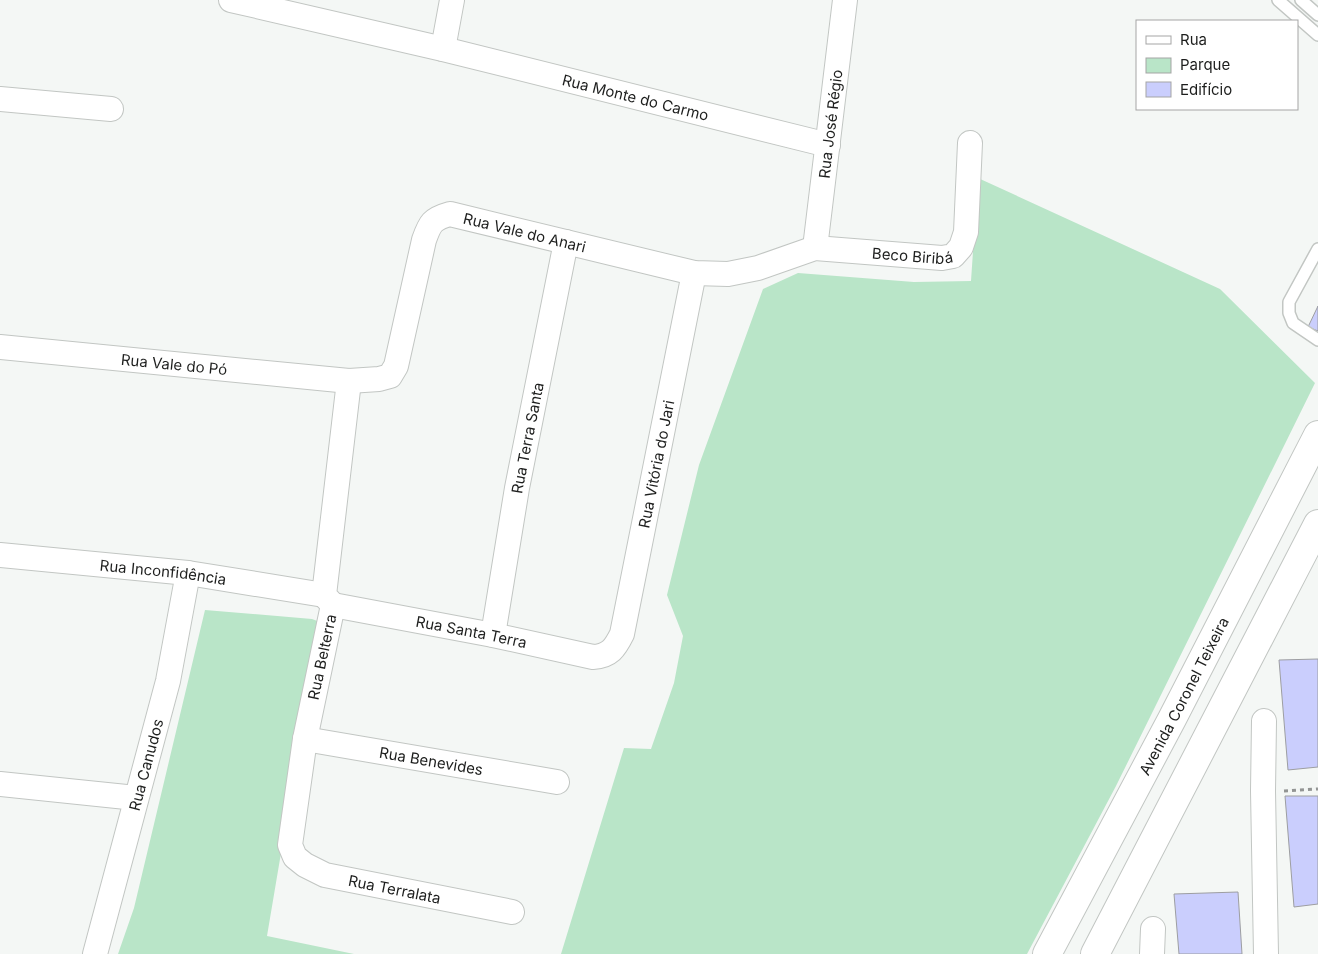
<svg xmlns="http://www.w3.org/2000/svg" width="1318" height="954" font-family="Inter,sans-serif">
	<rect width="100%" height="100%" fill="#f4f7f5"/>
	<path fill="#b9e5c8" d="M978 178 1220 289 1315 383 1116 786 1027 954H561L624 748 651 749 674 683 683 636 667 595 699 465 763 289 798 273 914 282 971 281Z
		M205 610 312 619 320 622 267 936 354 954H118L134 908Z"/>
	<path fill="#cacefd" stroke="#9d9ea1" d="M1318 306V331L1308 327Z
		M1318 659V767L1288 770 1279 660Z
		M1285 796H1318V904L1294 907Z
		M1238 892 1242 954H1179L1174 894Z"/>
	<g fill="none" stroke-linecap="round" stroke-linejoin="round">
		<g stroke="#c2c6c3" stroke-width="14">
			<path id="lane" d="M1278 0 1318 35
				M1301 0 1318 15
				M1318 249 1289 302V313L1293 323 1318 340"/>
		</g>
		<g stroke="#c2c6c3" stroke-width="26">
			<g id="street">
				<path id="s1" d="M231 0 443 49 828 145"/>
				<path d="M443 49 452 0"/>
				<path d="M0 99 111 109"/>
				<path id="s2" d="M815 248 845 0"/>
				<path id="s3" d="M0 347 349 381 379 379 390 376 396 366 424 240C430 223 432 219 450 214L694 273 728 274 758 268 815 248 942 258 953 256 961 247 966 232 970 143"/>
				<path id="s4" d="M349 381 324 595 333 605 305 739 290 845 295 857 305 865 325 875 512 912"/>
				<path id="s5" d="M0 555 188 573 324 595"/>
				<path id="s6" d="M333 605 493 635 593 657C610 656 615 648 622 634L694 273"/>
				<path id="s7" d="M493 635 517 488 566 242"/>
				<path d="M1264 721 1263 791 1266 954"/>
				<path id="s8" d="M305 739 557 782"/>
				<path d="M0 784 136 798"/>
				<path id="s9" d="M95 954 168 681 188 573"/>
				<path d="M1152 954 1153 929"/>
			</g>
		</g>
		<g stroke="#c2c6c3" stroke-width="30">
			<g id="primary">
				<path id="s10" d="M1047 954 1172 719 1318 435"/>
				<path d="M1095 954 1318 524"/>
			</g>
		</g>
		<path stroke="#939594" stroke-width="3" stroke-dasharray="4 4" stroke-linecap="butt" d="M1284 791 1318 789"/>
		<use href="#lane" stroke="#fff" stroke-width="11"/>
		<use href="#street" stroke="#fff" stroke-width="24"/>
		<use href="#primary" stroke="#fff" stroke-width="28"/>
	</g>
	<g text-anchor="middle" dominant-baseline="central" stroke-width="4.5" stroke-linejoin="round" paint-order="stroke">
		<g font-size="15" fill="#1d1e1d" stroke="#fff">
			<text stroke="none"><textPath href="#s1" startOffset="416">Rua Monte do Carmo</textPath></text>
			<text stroke="none"><textPath href="#s2" startOffset="125">Rua José Régio</textPath></text>
			<text stroke="none"><textPath href="#s3" startOffset="649">Rua Vale do Anari</textPath></text>
			<text stroke="none"><textPath href="#s3" startOffset="1046">Beco Biribá</textPath></text>
			<text stroke="none"><textPath href="#s3" startOffset="175">Rua Vale do Pó</textPath></text>
			<text stroke="none"><textPath href="#s7" startOffset="200">Rua Terra Santa</textPath></text>
			<text stroke="none"><textPath href="#s6" startOffset="478">Rua Vitória do Jari</textPath></text>
			<text stroke="none"><textPath href="#s5" startOffset="164">Rua Inconfidência</textPath></text>
			<text stroke="none"><textPath href="#s6" startOffset="141">Rua Santa Terra</textPath></text>
			<text transform="translate(322 657) rotate(-78)">Rua Belterra</text>
			<text stroke="none"><textPath href="#s10" startOffset="292">Avenida Coronel Teixeira</textPath></text>
			<text stroke="none"><textPath href="#s8" startOffset="128">Rua Benevides</textPath></text>
			<text stroke="none"><textPath href="#s9" startOffset="196">Rua Canudos</textPath></text>
			<text stroke="none"><textPath href="#s4" startOffset="592">Rua Terralata</textPath></text>
		</g>
	</g>
	<rect x="1136" y="20" width="162" height="90" fill="#ffffff" stroke="#a5a5a5"/>
	<rect x="1146" y="36" width="25" height="8" fill="#ffffff" stroke="#a5a5a5"/>
	<text x="1180" y="45" font-size="15" fill="#1d1e1d">Rua</text>
	<rect x="1146" y="58" width="25" height="15" fill="#b9e5c8" stroke="#a5a5a5"/>
	<text x="1180" y="70" font-size="15" fill="#1d1e1d">Parque</text>
	<rect x="1146" y="82" width="25" height="15" fill="#cacefd" stroke="#a5a5a5"/>
	<text x="1180" y="95" font-size="15" fill="#1d1e1d">Edifício</text>
</svg>
